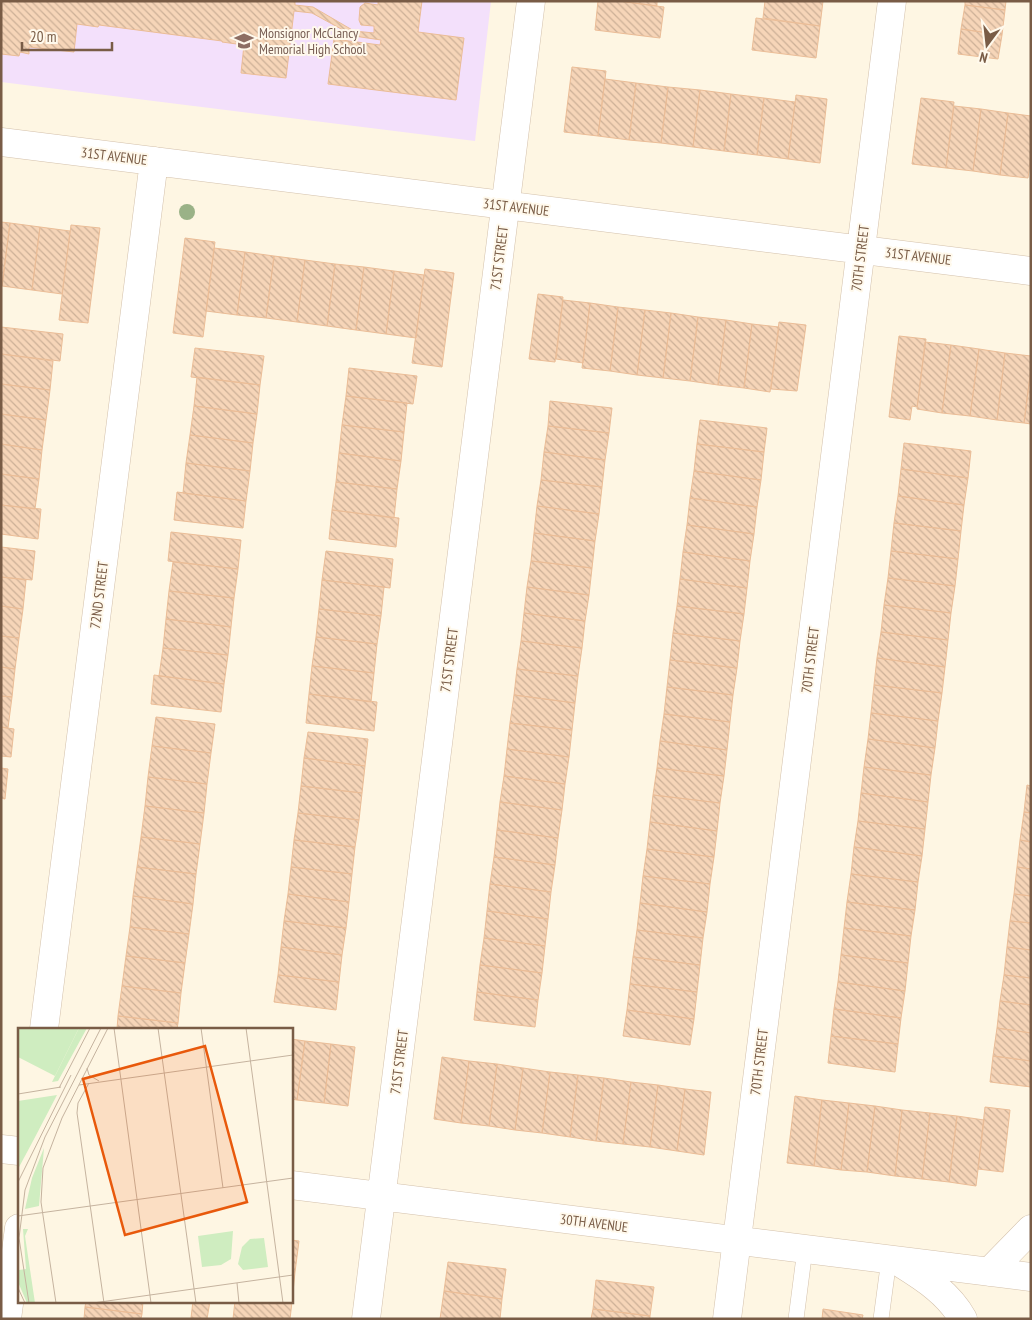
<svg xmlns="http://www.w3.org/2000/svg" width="1032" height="1320" font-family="'PT Sans Narrow',sans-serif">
	<defs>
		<pattern id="building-back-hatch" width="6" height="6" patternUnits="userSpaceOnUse" patternTransform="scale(1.25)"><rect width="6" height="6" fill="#f6d5b8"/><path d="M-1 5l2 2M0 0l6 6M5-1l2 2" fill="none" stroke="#ccb097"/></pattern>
	</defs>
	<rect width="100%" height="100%" fill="#fef6e3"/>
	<path fill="#f3e0fb" d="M1 1H491L475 141 1 82Z"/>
	<path fill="url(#building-back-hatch)" stroke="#ebbd97" d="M1 1H295V5L313 7 354 31 374 33V26L361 25 359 20 360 7 365 3 378 5V1H422L418 32 464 38 456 100 328 84 334 39 380 45 381 40 354 36 312 13 294 11 286 78 241 73 244 45 222 42V41L99 25 98 27 77 24 74 52 29 47V54L20 52 19 56 1 54Z
		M598 1H619L664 7 660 38 595 30Z
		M619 1H657V6Z
		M765 1H823L820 26 763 18Z
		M965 1H1006L1005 10 965 5Z
		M965 5 1005 10 1002 35 961 29Z
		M756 18 820 26 816 58 752 50Z
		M961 29 1002 35 998 59 958 54Z
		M572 67 606 71 598 136 564 132Z
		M605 79 636 83 629 140 598 136Z
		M636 83 668 87 661 143 629 140Z
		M668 87 700 90 693 147 661 143Z
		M700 90 731 94 724 151 693 147Z
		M731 94 764 98 757 155 724 151Z
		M796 95 827 99 820 163 788 159Z
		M764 98 795 102 788 159 757 155Z
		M921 98 954 102 946 168 912 164Z
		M954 106 981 109 973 171 946 168Z
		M981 109 1008 113 1000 175 973 171Z
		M1008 113 1031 116V156L1028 178 1000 175Z
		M1 222 10 223 2 286H1Z
		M10 223 40 227 32 290 2 286Z
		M71 225 100 228 88 323 59 320Z
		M40 227 70 231 62 294 32 290Z
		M185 238 215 242 203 337 173 333Z
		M214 248 245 252 237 315 206 311Z
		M245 252 274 256 266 318 237 315Z
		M274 256 305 260 297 322 266 318Z
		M305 260 335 264 327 326 297 322Z
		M335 264 364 267 356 330 327 326Z
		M364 267 394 271 386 334 356 330Z
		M425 269 454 273 442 367 412 363Z
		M394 271 424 275 416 338 386 334Z
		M538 294 563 297 555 362 529 359Z
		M563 300 590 303 583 363 556 359Z
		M590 303 618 307 610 371 582 368Z
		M618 307 645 310 637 375 610 371Z
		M645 310 671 313 663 378 637 375Z
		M671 313 698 317 690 381 663 378Z
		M698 317 726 320 718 385 690 381Z
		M726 320 752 324 744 388 718 385Z
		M779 322 806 325 797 391 771 389Z
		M752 324 779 327 770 392 744 388Z
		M1 327 63 334 60 361 1 354Z
		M899 336 926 339 917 407 912 406 910 420 889 417Z
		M925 342 951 345 942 413 917 409Z
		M951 345 979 349 970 416 942 413Z
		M195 348 264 356 260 385 191 377Z
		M979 349 1005 353 997 420 970 416Z
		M1005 353 1031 356V368L1024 423 997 420Z
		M1 354 53 361 50 390 1 384Z
		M349 368 417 376 413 404 346 396Z
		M1031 368V424L1024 423Z
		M197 377 260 385 257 414 194 406Z
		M1 384 50 390 46 420 1 414Z
		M346 396 407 403 404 432 342 425Z
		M550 401 612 408 609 433 548 426Z
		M194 406 257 414 253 443 190 435Z
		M1 414 46 420 42 450 1 444Z
		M700 420 767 428 764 452 697 444Z
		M342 425 404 432 401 461 339 453Z
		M548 426 609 433 605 460 544 452Z
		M190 435 253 443 250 471 186 463Z
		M904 443 971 451 968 478 901 469Z
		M1 444 42 450 39 479 1 474Z
		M697 444 764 452 761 480 694 471Z
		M544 452 605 460 602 487 541 480Z
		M339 453 401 461 397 489 336 482Z
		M186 463 250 471 246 501 183 493Z
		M901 469 968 478 964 505 898 496Z
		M694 471 761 480 757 507 690 498Z
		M1 474 39 479 35 509 1 505Z
		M541 480 602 487 599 514 537 506Z
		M336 482 397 489 394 518 332 510Z
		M177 492 246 501 243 528 174 520Z
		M898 496 964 505 961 531 894 523Z
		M690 498 757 507 754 534 687 525Z
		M1 505 41 509 38 539 1 534Z
		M537 506 599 514 595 541 534 533Z
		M332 510 399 518 396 547 329 539Z
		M894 523 961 531 958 559 891 551Z
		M687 525 754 534 750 561 683 552Z
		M171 532 241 540 238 569 168 561Z
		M534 533 595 541 592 568 531 561Z
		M1 547 35 551 32 580 1 577Z
		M326 551 393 559 390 588 322 580Z
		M891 551 958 559 955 586 888 578Z
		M683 552 750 561 747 588 680 579Z
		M531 561 592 568 589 595 527 587Z
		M173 562 238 569 234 598 169 591Z
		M1 577 26 580 23 609 1 606Z
		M888 578 955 586 951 613 884 605Z
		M680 579 747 588 744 614 677 606Z
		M322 580 384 587 381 616 319 609Z
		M527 587 589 595 585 621 524 613Z
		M169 591 234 598 231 627 166 619Z
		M884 605 951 613 948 640 881 632Z
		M1 606 23 609 19 638 1 636Z
		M677 606 744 614 740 641 673 633Z
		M319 609 381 616 377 644 316 637Z
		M524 613 585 621 582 648 521 641Z
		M166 619 231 627 228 655 163 648Z
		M881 632 948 640 945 667 877 658Z
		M673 633 740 641 737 668 670 660Z
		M1 636 19 638 15 669 1 667Z
		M316 637 377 644 374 673 312 666Z
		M521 641 582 648 578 676 517 669Z
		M163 648 228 655 224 684 159 676Z
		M877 658 945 667 942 693 874 685Z
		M670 660 737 668 733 695 667 687Z
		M312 666 374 673 371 702 309 694Z
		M1 667 15 669 12 697 1 696Z
		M517 669 578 676 575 703 514 695Z
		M154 675 224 684 221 712 151 704Z
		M874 685 942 693 938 721 871 713Z
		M667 687 733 695 730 722 664 714Z
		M309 694 377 702 374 731 306 723Z
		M514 695 575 703 572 730 510 723Z
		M1 696 12 697 8 728 1 727Z
		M871 713 938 721 935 748 868 739Z
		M664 714 730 722 727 750 660 741Z
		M156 717 215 724 211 753 152 746Z
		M510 723 572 730 569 757 507 749Z
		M1 727 14 729 11 757 1 756Z
		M308 732 368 739 365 766 304 758Z
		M868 739 935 748 931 775 864 767Z
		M660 741 727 750 724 776 657 768Z
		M152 746 211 753 207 784 148 777Z
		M507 749 569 757 565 784 504 776Z
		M304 758 365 766 362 793 301 786Z
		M864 767 931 775 928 802 861 793Z
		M1 768 8 769 5 799 1 798Z
		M657 768 724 776 720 803 653 795Z
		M504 776 565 784 562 810 500 802Z
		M148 777 207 784 204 813 145 806Z
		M1027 785 1031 786V813L1024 812Z
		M301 786 362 793 359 820 298 813Z
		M861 793 928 802 925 829 858 821Z
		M653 795 720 803 717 831 650 822Z
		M500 802 562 810 558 838 497 830Z
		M145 806 204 813 200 844 141 837Z
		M1024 812 1031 813V842L1020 840Z
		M298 813 359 820 355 847 294 840Z
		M858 821 925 829 922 856 854 847Z
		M650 822 717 831 714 857 647 849Z
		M497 830 558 838 555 865 494 857Z
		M141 837 200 844 196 874 137 867Z
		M294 840 355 847 352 874 291 867Z
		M1020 840 1031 842V869L1017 867Z
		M854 847 922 856 918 882 851 874Z
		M647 849 714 857 710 884 643 876Z
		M494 857 555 865 551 892 490 884Z
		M137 867 196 874 193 904 133 896Z
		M291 867 352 874 349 902 288 894Z
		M1017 867 1031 869V896L1014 894Z
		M851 874 918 882 915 910 847 902Z
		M643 876 710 884 707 912 640 903Z
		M490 884 551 892 548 919 487 911Z
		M288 894 349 902 346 928 284 921Z
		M1014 894 1031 896V923L1010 921Z
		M133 896 193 904 189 934 130 927Z
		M847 902 915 910 911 936 844 928Z
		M640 903 707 912 703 938 637 930Z
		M487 911 548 919 545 946 484 938Z
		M284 921 346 928 342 955 281 947Z
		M1010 921 1031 923V950L1007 947Z
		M130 927 189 934 185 963 126 956Z
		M844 928 911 936 908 963 841 955Z
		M637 930 703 938 700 965 633 957Z
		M484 938 545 946 542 973 480 965Z
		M281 947 342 955 339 982 278 975Z
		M1007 947 1031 950V978L1004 975Z
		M841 955 908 963 905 991 838 982Z
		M126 956 185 963 181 993 122 986Z
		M633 957 700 965 697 992 630 984Z
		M480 965 542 973 538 1000 477 992Z
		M278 975 339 982 336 1010 274 1002Z
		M1004 975 1031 978V1005L1000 1001Z
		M838 982 905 991 901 1018 834 1009Z
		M630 984 697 992 694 1019 627 1010Z
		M122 986 181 993 178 1023 118 1016Z
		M477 992 538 1000 535 1027 474 1020Z
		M1000 1001 1031 1005V1033L997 1028Z
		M834 1009 901 1018 898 1044 831 1036Z
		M627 1010 694 1019 690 1045 623 1036Z
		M118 1016 178 1023 177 1029H117Z
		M997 1028 1031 1033V1061L993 1056Z
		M831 1036 898 1044 895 1072 828 1063Z
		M291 1039 305 1041 297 1100 291 1099Z
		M305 1041 331 1044 324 1103 297 1100Z
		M331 1044 355 1047 348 1106 324 1103Z
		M993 1056 1031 1061V1087L990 1082Z
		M442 1057 469 1061 461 1123 434 1119Z
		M469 1061 497 1064 489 1126 461 1123Z
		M497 1064 523 1068 515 1130 489 1126Z
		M523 1068 550 1072 542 1133 515 1130Z
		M550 1072 578 1075 570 1137 542 1133Z
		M578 1075 604 1078 596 1141 570 1137Z
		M604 1078 631 1082 623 1144 596 1141Z
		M631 1082 658 1085 650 1147 623 1144Z
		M658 1085 685 1089 677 1151 650 1147Z
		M685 1089 711 1092 704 1155 677 1151Z
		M795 1096 822 1100 814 1166 787 1163Z
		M822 1100 849 1103 841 1170 814 1166Z
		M849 1103 875 1106 867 1172 841 1170Z
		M875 1106 902 1110 895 1176 867 1172Z
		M985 1107 1010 1110 1003 1172 978 1169Z
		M902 1110 930 1113 922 1179 895 1176Z
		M930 1113 957 1116 949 1182 922 1179Z
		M957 1116 984 1120 976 1186 949 1182Z
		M291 1240 299 1241 295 1272 291 1271Z
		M448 1262 506 1269 502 1299 444 1291Z
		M291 1271 295 1272 292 1302 285 1301H291Z
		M596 1280 654 1287 650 1316 593 1309Z
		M444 1291 502 1299 500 1319H440Z
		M86 1301H143L142 1314 85 1307Z
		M193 1301H210L207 1319 191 1318Z
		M235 1301 292 1302 290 1319H233Z
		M85 1307 142 1314 141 1319H84Z
		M593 1309 650 1316V1319H591Z
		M823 1309 863 1315 862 1319H822Z"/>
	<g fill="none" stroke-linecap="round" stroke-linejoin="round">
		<g stroke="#d3c0ab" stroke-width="16">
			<path id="service" d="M796 1319 805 1249
				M881 1319 889 1259"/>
		</g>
		<g stroke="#d3c0ab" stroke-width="29">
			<path id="minor" d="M1 142 1031 271
				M44 1029 154 161
				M1 1149 19 1151
				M291 1185 1031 1277
				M902 1264C926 1279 949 1294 963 1319
				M989 1272 1031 1229
				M7 1319 19 1228
				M366 1319 531 1
				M727 1319 892 1"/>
		</g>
		<use href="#service" stroke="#fff" stroke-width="15"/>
		<use href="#minor" stroke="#fff" stroke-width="28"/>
	</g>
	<circle fill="#9ab287" cx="187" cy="212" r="8"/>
	<defs>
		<g id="school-bare" transform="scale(1.5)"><path d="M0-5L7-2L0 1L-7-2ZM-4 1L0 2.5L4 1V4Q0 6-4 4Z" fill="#8d6e63" stroke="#fff9ec" stroke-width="2.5" paint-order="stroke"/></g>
	</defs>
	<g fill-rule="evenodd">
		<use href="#school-bare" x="244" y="41"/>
	</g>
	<g text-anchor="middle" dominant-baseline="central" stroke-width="4" stroke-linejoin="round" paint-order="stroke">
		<g font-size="14" fill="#785e54" stroke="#fff9ec" text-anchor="start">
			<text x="259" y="33">Monsignor McClancy<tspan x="259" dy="16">Memorial High School</tspan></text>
		</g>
		<g font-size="14" fill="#795c46" stroke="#fff9ec">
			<text transform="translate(114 156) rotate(7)">31ST AVENUE</text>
			<text transform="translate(516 207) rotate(7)">31ST AVENUE</text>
			<text transform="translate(918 256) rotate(7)">31ST AVENUE</text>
			<text transform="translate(499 258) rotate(-83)">71ST STREET</text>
			<text transform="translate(860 258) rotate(-83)">70TH STREET</text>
			<text transform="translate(99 595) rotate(-83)">72ND STREET</text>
			<text transform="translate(449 660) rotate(-83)">71ST STREET</text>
			<text transform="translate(810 660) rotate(-83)">70TH STREET</text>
			<text transform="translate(399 1062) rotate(-83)">71ST STREET</text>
			<text transform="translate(759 1062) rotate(-83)">70TH STREET</text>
			<text transform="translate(594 1223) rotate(7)">30TH AVENUE</text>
		</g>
	</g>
	<g transform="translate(18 1028)">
		<rect width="275" height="275" fill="#fef6e3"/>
		<path d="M26 120 21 178 7 181 14 150ZM5 201H10L7 208 17 275H9L0 254V233L1 242 8 241ZM215 203 213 231 203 237 184 239 180 208ZM246 210 250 239 225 242 220 236 224 219 232 211Z" fill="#cfedc0"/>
		<path d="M21 138 19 175 15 178 9 174Z" fill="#cfedc0"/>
		<path d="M0 0H61L37 48 0 29Z" fill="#cfedc0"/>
		<path d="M61 0H69L40 53 34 54ZM39 67 15 113 0 141V73Z" fill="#cfedc0"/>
		<path fill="none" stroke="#c5b39f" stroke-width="1" d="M96 0 133 275M140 0 178 275M183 0 205 160M228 0 265 275M69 40 71 47 81 53M71 55 60 75 59 85 86 275M61 57 275 27M41 60 72 0M0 66 43 59M0 154 53 47M0 188 275 150M219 255 221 275M0 260 7 275M11 275 1 210 7 162 27 109 83 0M38 275 23 174 25 140 44 90 90 0M75 275 275 247"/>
		<path fill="#e8590c" fill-opacity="0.15" stroke="#e8590c" stroke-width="2.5" d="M187 18 229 174 107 207 65 51Z"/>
		<rect width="275" height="275" fill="none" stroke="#795c46" stroke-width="2.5"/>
	</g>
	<rect width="1032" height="1320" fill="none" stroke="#795c46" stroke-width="5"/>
	<g transform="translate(987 45) rotate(195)" stroke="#fff9ec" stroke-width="4" paint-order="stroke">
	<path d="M0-4L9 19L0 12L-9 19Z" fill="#795c46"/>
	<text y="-8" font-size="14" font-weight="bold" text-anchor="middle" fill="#795c46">N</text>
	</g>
	<path d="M22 42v8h90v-8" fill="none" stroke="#795c46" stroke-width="2.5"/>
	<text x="30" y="42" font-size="15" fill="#795c46" stroke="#fff9ec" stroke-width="4" paint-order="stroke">20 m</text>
</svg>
